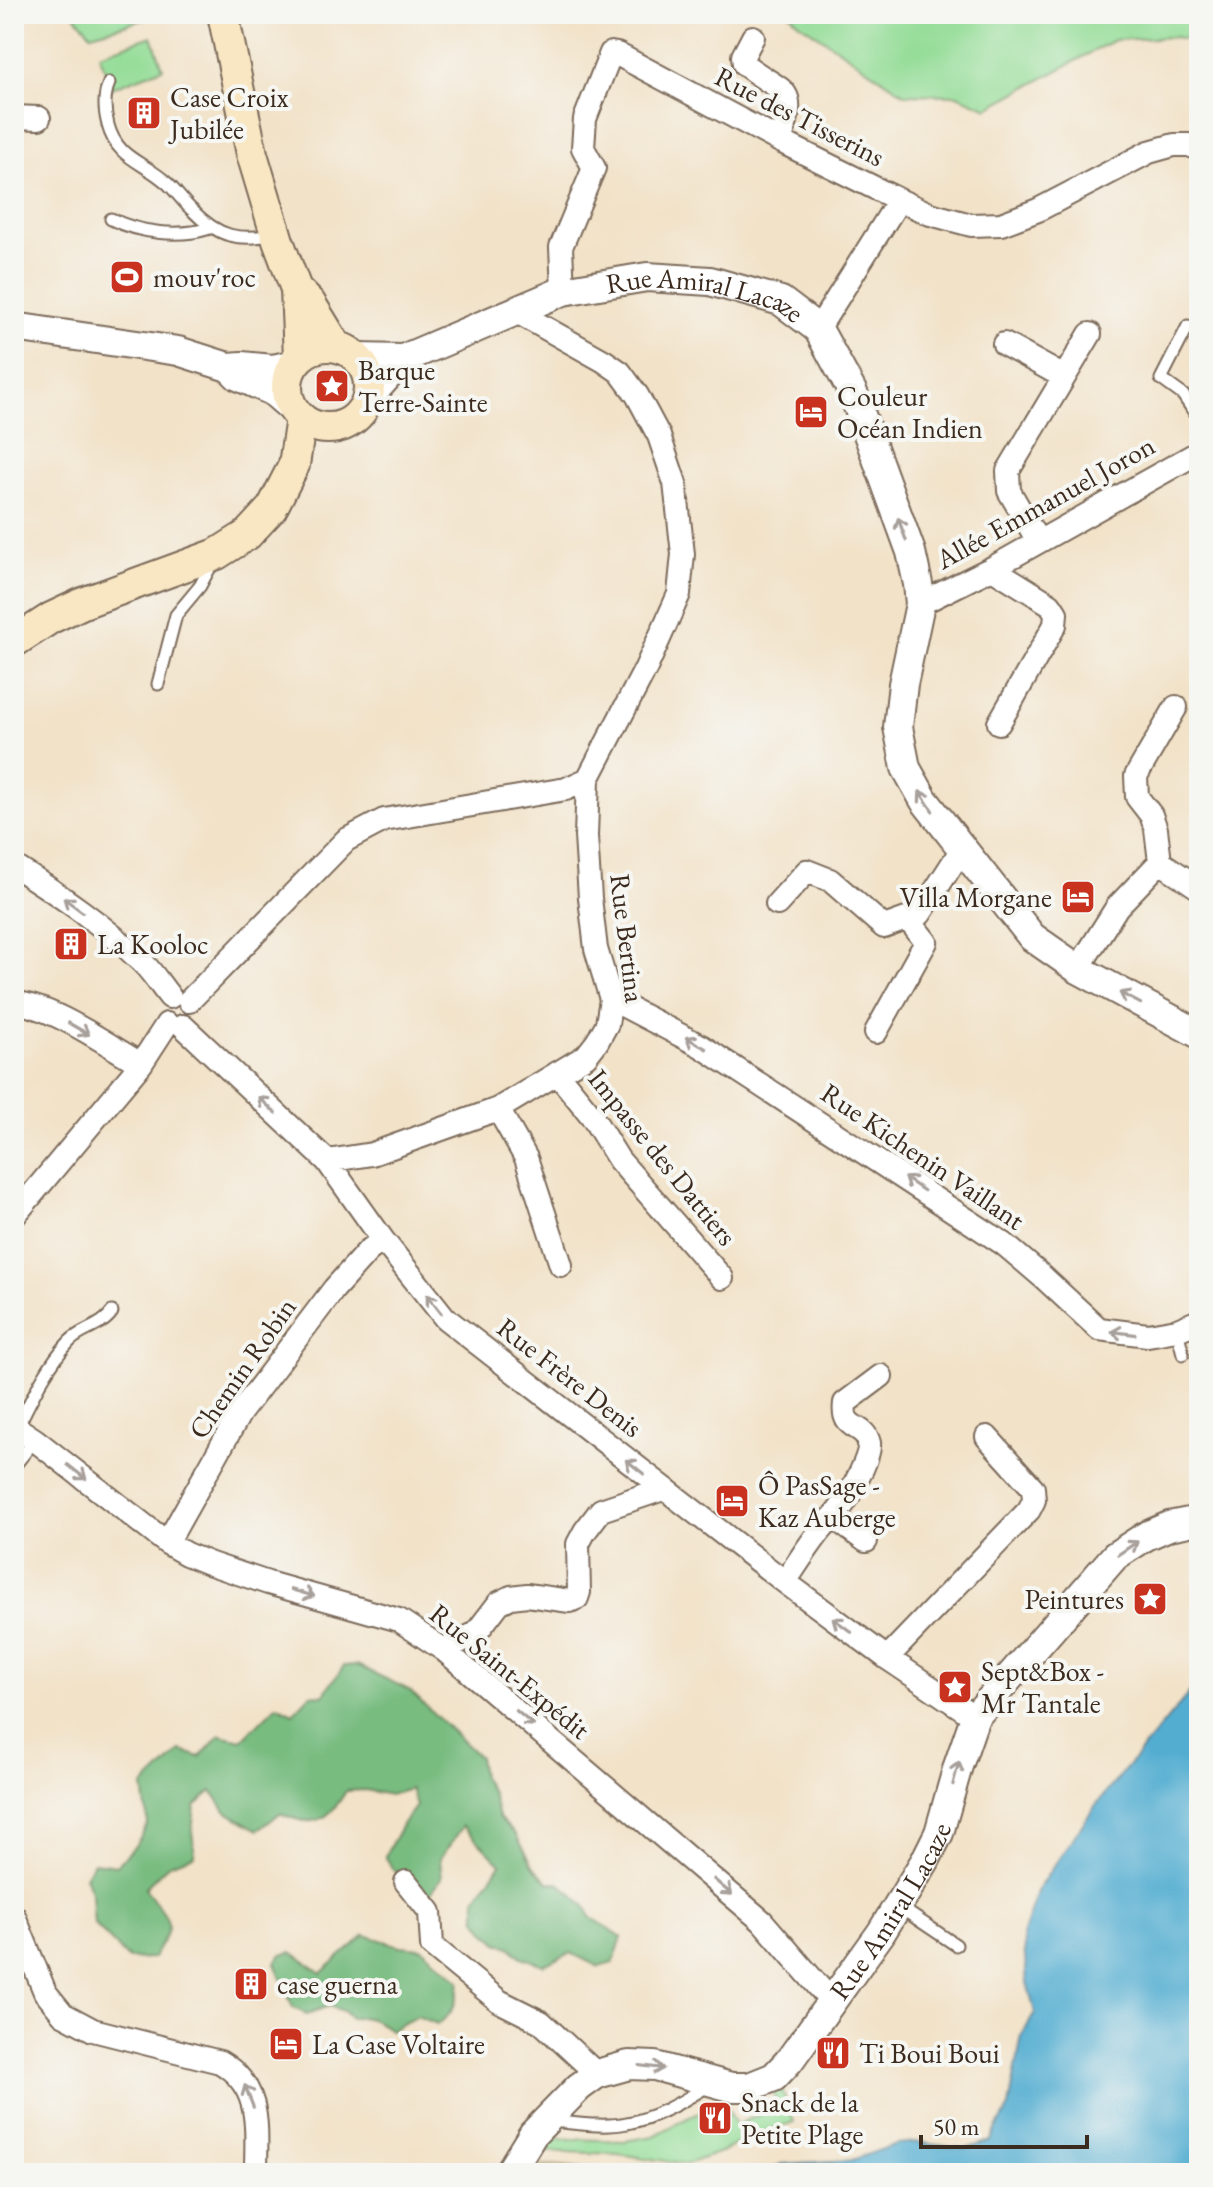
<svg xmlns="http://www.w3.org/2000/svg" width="1213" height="2187" font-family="'EB Garamond',serif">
	<rect width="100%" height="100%" fill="#f6f6f2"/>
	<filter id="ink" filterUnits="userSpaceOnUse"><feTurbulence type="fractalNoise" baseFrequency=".0125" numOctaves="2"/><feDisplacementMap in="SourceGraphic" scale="16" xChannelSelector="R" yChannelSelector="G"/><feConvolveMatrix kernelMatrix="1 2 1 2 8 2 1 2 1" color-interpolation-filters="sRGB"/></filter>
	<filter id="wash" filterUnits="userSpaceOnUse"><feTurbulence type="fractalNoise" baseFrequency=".006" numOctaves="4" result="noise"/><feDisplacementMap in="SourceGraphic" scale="32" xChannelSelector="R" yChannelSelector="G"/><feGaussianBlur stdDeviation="1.8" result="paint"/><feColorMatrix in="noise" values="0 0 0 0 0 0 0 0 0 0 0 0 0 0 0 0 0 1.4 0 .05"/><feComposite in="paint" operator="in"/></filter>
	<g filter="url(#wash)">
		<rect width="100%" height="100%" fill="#f2e2c8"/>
		<path fill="#95dd98" stroke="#68845b" stroke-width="2" d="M74 14H165L91 34Z
			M790 14H1199V40L1174 37 1114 40 988 108 957 95 905 94 798 22Z
			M152 36 163 68 112 88 99 54Z
			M781 2088 794 2122 750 2137 723 2151 687 2164 618 2154 538 2151 549 2138 624 2141 654 2136 708 2107 726 2105 736 2125 778 2107 773 2093Z"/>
		<path fill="#78bc80" stroke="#5a734f" stroke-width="2" d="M357 1665 409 1690 479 1757 482 1777 492 1793 498 1817 516 1835 534 1867 548 1882 559 1883 571 1893 585 1906 591 1917 622 1937 613 1963 599 1967 571 1953 543 1965 522 1957 510 1947 498 1943 486 1932 476 1918V1898L501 1864 463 1826 440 1859 442 1878 428 1896 405 1873 395 1872 385 1856 403 1823 416 1806 410 1789 390 1795 365 1790 346 1791C328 1822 314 1829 280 1813L259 1830 225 1811 212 1791 195 1806 192 1831 195 1855 169 1864 145 1888C151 1899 170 1915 168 1928 167 1937 157 1950 153 1958L129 1959 94 1924 92 1895 85 1876 94 1862 117 1865 135 1846 148 1824 143 1787 181 1751 200 1757 220 1735 242 1740 277 1705 293 1713 311 1694 323 1695 344 1666Z
			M365 1935 400 1946 422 1948 460 1981C458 1999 454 2015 437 2024L417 2016 391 2030C377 2022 367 2014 351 2019L343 2011 329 2006 307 2014 293 2008 275 1963 281 1955 292 1952 321 1973Z"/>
		<path fill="#eeda9e" stroke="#94825e" stroke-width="2" d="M551 2165 574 2167 603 2173H523L526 2168Z"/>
		<path fill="#53add1" stroke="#476c78" stroke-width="2" d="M1199 1681V2173H766L781 2164 852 2160 897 2144 917 2142 966 2149 990 2141 1009 2107 1022 2035 1035 2013 1027 1982 1023 1933 1038 1889 1095 1806Z"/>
	</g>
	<g filter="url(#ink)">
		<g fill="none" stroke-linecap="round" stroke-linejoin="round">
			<g stroke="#7b6a5a" stroke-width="15">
				<path id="service" d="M109 83C103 97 104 110 108 125 117 159 143 161 167 183 176 191 183 202 192 210 218 237 239 242 275 234
					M111 219C140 233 179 238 210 228
					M1188 326 1161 379 1183 395 1199 419
					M158 684 176 615 200 586 213 562
					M1177 1330 1183 1354
					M17 1428C32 1398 47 1365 70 1341 82 1329 102 1327 112 1312
					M14 1466 35 1440
					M898 1906 956 1945
					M550 2121C575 2123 603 2128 627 2123 656 2118 683 2101 708 2086"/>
			</g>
			<g stroke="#7b6a5a" stroke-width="26">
				<path id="minor" d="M753 37 743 56 744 64C782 95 800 83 780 141
					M14 117 39 118
					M563 291 561 247 594 168 583 148 585 119 611 53 617 54 780 141 899 200 930 214 971 225 1001 224 1038 210 1149 152 1174 145H1189L1199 149
					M818 329 899 200
					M1004 344 1064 377
					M1038 541 1009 491 1008 471 1090 334
					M992 568 1050 604 1056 613 1055 625 999 723
					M920 604 992 568 1199 452
					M1160 862 1156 829 1151 815 1137 797 1136 776 1176 707
					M14 866C60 895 104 925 143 963 153 973 161 986 170 997
					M777 904 807 871 830 880 884 927 920 914 962 849
					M1078 969 1117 907 1160 862 1199 888
					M611 999 701 1046 1004 1244 1044 1278 1099 1329 1148 1335 1177 1330 1199 1321
					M189 1001 346 840 384 820 566 789 588 779 646 668 679 594 683 554 675 483 659 436 637 395 620 372 604 361 515 311
					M14 1003C50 1004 109 1046 141 1064
					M183 1026 327 1161 383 1240 445 1318 785 1582 887 1658 975 1717
					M876 1032 926 942 908 919
					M557 1073 591 1115 619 1160 722 1278
					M498 1109 526 1158 561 1265
					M327 1161 372 1154 498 1109 586 1056 597 1042 607 1024 611 999 596 949 590 898 586 836 588 779
					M14 1216 141 1064 167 1024
					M14 1426 35 1440 167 1543 186 1554 211 1564 268 1583 399 1620 444 1650 762 1921 832 2002
					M833 1517 866 1541
					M167 1543 240 1413 334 1289 368 1251 383 1240
					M785 1582C797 1564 808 1546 821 1530 828 1522 836 1515 842 1506 850 1495 871 1456 869 1443 864 1422 841 1432 845 1403L881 1376
					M444 1650 476 1633 499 1603 511 1597 527 1595 570 1601 577 1598 579 1592 578 1544 585 1531 601 1510 663 1489
					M887 1658 1029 1510 1034 1500 1033 1488 987 1437
					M406 1882 430 1912 432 1946 499 2001 541 2022 597 2074
					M14 1916 45 1992 63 2014 93 2030 220 2062C263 2087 256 2129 256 2173"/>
			</g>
			<g stroke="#7b6a5a" stroke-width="32">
				<g id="tertiary">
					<path d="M14 327 178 351 228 367 242 366 273 369 294 364"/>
					<path id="s1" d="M358 358 403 359 563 291 647 277 710 281 781 301 818 329 853 393 911 552 918 584 920 604 903 684 898 727 906 768 924 800 1032 937 1078 969 1199 1034"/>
					<path d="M232 370 238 376 272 391 294 410"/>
					<path d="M368 398 403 359"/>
					<path id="s2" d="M509 2173 533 2134 579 2087 597 2074 629 2065 655 2066 731 2087H749L774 2077 789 2061 881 1933 925 1861 939 1833 958 1766 975 1717 1115 1556 1146 1536 1169 1526 1199 1520"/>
				</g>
			</g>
			<g stroke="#7b6a5a" stroke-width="34">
				<path id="secondary" d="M223 14 252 154 278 241 296 289 299 357
					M296 289 310 303 337 347
					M287 387a41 41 0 1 1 82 0a41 41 0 1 1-82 0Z
					M14 642 51 618 83 603 217 554 247 535 272 508 294 465 301 418"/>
			</g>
			<use href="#service" stroke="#fff" stroke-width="11"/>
			<use href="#minor" stroke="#fff" stroke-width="22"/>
			<use href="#tertiary" stroke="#fff" stroke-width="28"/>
			<use href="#secondary" stroke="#f9e7c3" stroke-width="30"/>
		</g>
		<defs><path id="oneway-shaft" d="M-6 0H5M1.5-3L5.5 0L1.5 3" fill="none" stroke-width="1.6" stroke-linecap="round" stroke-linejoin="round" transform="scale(2)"/></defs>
		<g stroke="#a79f9a">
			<use href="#oneway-shaft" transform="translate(902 529) rotate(-110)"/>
			<use href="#oneway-shaft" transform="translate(926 801) rotate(-124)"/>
			<use href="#oneway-shaft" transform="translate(73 905) rotate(-143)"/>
			<use href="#oneway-shaft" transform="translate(1130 998) rotate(-152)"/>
			<use href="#oneway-shaft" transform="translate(79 1029) rotate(30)"/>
			<use href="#oneway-shaft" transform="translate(696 1043) rotate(-151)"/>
			<use href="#oneway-shaft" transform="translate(267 1105) rotate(-137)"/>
			<use href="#oneway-shaft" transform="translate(914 1184) rotate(-146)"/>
			<use href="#oneway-shaft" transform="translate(434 1304) rotate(-128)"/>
			<use href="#oneway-shaft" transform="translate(1123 1333) rotate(-173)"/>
			<use href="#oneway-shaft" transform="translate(635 1467) rotate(-142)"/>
			<use href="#oneway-shaft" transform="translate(77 1472) rotate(38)"/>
			<use href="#oneway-shaft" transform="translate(1128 1548) rotate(-34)"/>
			<use href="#oneway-shaft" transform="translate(303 1593) rotate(16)"/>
			<use href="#oneway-shaft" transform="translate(842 1625) rotate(-143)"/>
			<use href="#oneway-shaft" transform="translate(525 1718) rotate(40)"/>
			<use href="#oneway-shaft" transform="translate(956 1773) rotate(-75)"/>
			<use href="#oneway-shaft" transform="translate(723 1887) rotate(40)"/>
			<use href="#oneway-shaft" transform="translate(652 2067) rotate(7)"/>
			<use href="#oneway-shaft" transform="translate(249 2096) rotate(-111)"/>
		</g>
	</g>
	<defs>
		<g id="building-square" transform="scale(1.8)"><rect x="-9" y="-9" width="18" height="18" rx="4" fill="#c8321e" stroke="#f6f6f2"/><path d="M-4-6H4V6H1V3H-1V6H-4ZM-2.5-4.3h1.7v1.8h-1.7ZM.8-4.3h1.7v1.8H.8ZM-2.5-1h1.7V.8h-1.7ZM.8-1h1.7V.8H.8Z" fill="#fff"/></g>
		<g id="stadium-square" transform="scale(1.8)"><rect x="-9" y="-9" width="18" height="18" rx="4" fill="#c8321e" stroke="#f6f6f2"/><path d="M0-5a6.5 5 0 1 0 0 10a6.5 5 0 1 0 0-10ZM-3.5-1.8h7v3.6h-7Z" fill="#fff"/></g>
		<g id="sight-square" transform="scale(1.8)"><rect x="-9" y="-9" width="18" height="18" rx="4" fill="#c8321e" stroke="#f6f6f2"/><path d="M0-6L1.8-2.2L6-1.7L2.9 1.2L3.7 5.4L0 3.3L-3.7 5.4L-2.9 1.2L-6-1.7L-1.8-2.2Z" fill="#fff"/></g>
		<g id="hotel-square" transform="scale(1.8)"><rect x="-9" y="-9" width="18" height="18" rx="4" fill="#c8321e" stroke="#f6f6f2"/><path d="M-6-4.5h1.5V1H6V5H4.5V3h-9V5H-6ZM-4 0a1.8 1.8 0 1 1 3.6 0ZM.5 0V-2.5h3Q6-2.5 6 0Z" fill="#fff"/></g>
		<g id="restaurant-square" transform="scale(1.8)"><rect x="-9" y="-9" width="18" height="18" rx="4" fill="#c8321e" stroke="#f6f6f2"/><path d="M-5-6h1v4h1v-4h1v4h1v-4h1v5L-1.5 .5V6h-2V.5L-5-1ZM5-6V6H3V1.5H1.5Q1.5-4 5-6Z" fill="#fff"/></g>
	</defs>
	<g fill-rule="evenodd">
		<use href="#building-square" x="144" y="113"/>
		<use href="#stadium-square" x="127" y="277"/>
		<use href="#sight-square" x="332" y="386"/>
		<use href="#hotel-square" x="811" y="412"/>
		<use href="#hotel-square" x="1078" y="897"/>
		<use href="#building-square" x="71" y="944"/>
		<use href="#hotel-square" x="732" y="1501"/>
		<use href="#sight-square" x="1150" y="1599"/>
		<use href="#sight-square" x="955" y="1687"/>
		<use href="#building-square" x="251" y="1984"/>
		<use href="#hotel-square" x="286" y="2044"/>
		<use href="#restaurant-square" x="833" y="2053"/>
		<use href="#restaurant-square" x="715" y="2118"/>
	</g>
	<g text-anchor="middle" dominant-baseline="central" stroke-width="8" stroke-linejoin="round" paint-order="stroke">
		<g font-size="28" fill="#3b2a1e" stroke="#f6f6f2" text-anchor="start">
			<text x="170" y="97">Case Croix<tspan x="170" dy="32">Jubilée</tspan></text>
			<text x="153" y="277">mouv'roc</text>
			<text x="358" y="370">Barque<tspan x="358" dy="32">Terre-Sainte</tspan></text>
			<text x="837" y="396">Couleur<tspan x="837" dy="32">Océan Indien</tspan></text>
			<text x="1052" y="897" text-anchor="end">Villa Morgane</text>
			<text x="97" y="944">La Kooloc</text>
			<text x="758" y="1485">Ô PasSage -<tspan x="758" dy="32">Kaz Auberge</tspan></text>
			<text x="1124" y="1599" text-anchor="end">Peintures</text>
			<text x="981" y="1671">Sept&amp;Box -<tspan x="981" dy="32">Mr Tantale</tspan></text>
			<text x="277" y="1984">case guerna</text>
			<text x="312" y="2044">La Case Voltaire</text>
			<text x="859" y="2053">Ti Boui Boui</text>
			<text x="741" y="2102">Snack de la<tspan x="741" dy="32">Petite Plage</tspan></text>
		</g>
		<g font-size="28" fill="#3b2a1e" stroke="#f6f6f2">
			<text transform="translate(800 116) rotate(27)">Rue des Tisserins</text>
			<text stroke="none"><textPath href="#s1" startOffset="364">Rue Amiral Lacaze</textPath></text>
			<text transform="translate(1045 502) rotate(-29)">Allée Emmanuel Joron</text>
			<text transform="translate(628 938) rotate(83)">Rue Bertina</text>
			<text transform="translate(923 1156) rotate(34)">Rue Kichenin Vaillant</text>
			<text transform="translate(663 1157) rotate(51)">Impasse des Dattiers</text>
			<text transform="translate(242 1368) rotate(-55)">Chemin Robin</text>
			<text transform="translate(570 1377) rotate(38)">Rue Frère Denis</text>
			<text transform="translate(510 1671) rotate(39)">Rue Saint-Expédit</text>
			<text stroke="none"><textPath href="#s2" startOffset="520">Rue Amiral Lacaze</textPath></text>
		</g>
	</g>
	<rect width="1213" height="2187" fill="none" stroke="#f6f6f2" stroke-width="48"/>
	<path d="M921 2135v12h166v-12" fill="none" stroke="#3b2a1e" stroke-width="4"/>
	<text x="933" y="2135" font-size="24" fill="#3b2a1e" stroke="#f6f6f2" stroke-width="6" paint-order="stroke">50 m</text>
</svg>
